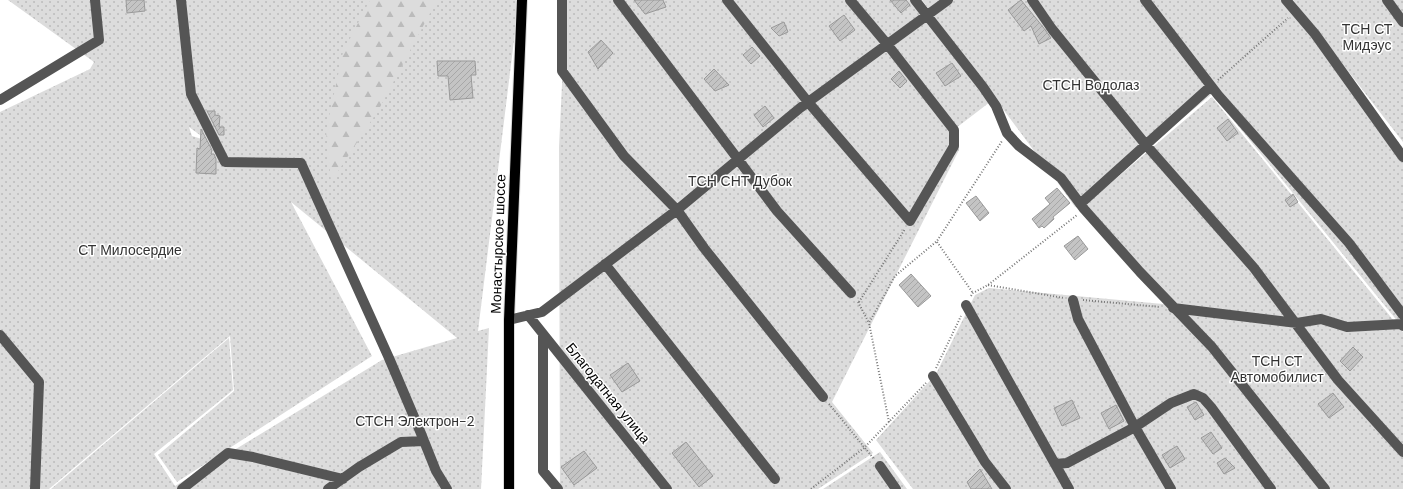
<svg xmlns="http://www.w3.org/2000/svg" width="1403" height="489" font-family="'DM Sans',sans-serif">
	<defs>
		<pattern id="green-dots" width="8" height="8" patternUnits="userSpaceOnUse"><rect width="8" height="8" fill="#dcdcdc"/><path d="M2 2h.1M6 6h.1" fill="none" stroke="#bbb" stroke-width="1.8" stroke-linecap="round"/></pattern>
		<pattern id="forest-firs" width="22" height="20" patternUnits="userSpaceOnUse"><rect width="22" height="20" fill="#dcdcdc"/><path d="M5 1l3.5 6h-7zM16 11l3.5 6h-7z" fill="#bbb"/></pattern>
		<pattern id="building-hatch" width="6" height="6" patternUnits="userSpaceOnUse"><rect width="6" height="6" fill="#c4c4c4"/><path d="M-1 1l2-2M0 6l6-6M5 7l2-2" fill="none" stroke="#a7a7a7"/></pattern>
	</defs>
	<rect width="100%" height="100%" fill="#fff"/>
	<path fill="url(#green-dots)" fill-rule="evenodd" d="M8 0H519L478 331 489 328 481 489H51L229 338 233 390 154 454 175 486 382 360 457 338 291 202 372 356 177 482 158 455 234 391 230 336 49 489H0V112L90 69 94 62ZM189 127 208 141 192 136Z
		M566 0H912L990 102 956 128 959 150 832 402 873 453 818 489H560L559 147Z
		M922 0H1290L1403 148V328L1212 94 1075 207 1058 183Z
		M1293 0H1403V142Z
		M1212 97 1403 332V489H913L876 440 936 374 975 295 989 288 1174 305 1086 204Z
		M880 452 907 489H823Z"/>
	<path fill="url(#forest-firs)" d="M370 0H437L379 109 331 182 326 131 343 52Z"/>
	<path fill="url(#building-hatch)" stroke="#999" d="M126 0H144L145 11 127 13Z
		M634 0H663L666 7 645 14Z
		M890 0H906L910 5 901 13Z
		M1021 0 1043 27 1051 38 1039 44 1031 26 1024 31 1008 10Z
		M844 15 855 30 840 41 829 26Z
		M784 22 788 32 779 36 771 28Z
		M601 40 613 53 598 69 588 52Z
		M752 47 760 56 751 64 743 55Z
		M437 61H475L476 75H471L473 98 450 100 448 76H438Z
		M952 63 961 76 945 86 936 73Z
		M714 69 729 85 715 91 704 79Z
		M899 71 907 81 900 88 891 79Z
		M765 106 774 118 763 127 754 115Z
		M207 111H215V115L220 116 219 127H224V135H219Z
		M1228 119 1238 133 1227 141 1217 128Z
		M201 129 212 150 211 154H214L216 159V174L196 173 197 148 200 149Z
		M1057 188 1070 203 1053 217 1054 219 1044 228 1042 226 1039 228 1032 219 1050 204 1045 198Z
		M1293 194 1298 202 1290 207 1285 200Z
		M976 196 989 213 980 221 966 203Z
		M1078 236 1088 249 1075 260 1064 246Z
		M911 274 931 296 918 307 899 285Z
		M1353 347 1363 357 1350 371 1340 361Z
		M628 363 640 381 622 392 610 375Z
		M1333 393 1344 407 1329 418 1318 404Z
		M1072 400 1080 418 1062 426 1054 408Z
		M1196 402 1204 415 1195 420 1187 407Z
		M1116 405 1124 421 1109 429 1101 413Z
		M1211 432 1222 448 1213 454 1201 438Z
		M686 442 713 476 699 487 672 453Z
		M1177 446 1185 459 1170 468 1162 455Z
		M584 451 597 468 574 485 561 467Z
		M1225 458 1235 468 1224 474 1217 463Z
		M980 469 992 489H971L967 482Z"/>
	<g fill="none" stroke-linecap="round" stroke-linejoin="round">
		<g stroke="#dbdbdb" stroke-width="12">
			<path id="major" d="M509 489V320L522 0"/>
		</g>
		<path stroke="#777" stroke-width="2" stroke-dasharray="1 2" stroke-linecap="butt" d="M1218 80 1288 18
			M937 242 973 293
			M988 285 1064 298
			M971 296 973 293 988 285 1077 215
			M1083 300 1160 307
			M858 302 869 323
			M859 302 905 229
			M936 368 961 316
			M829 404 874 459
			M889 422 869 323 895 276 937 241 1002 141
			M811 489 864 448 926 383"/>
		<path stroke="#555" stroke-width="10" d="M181 0 191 94 225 162 301 163 389 358 420 431 436 471 447 489
			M562 0V71L624 156 677 210 704 248 823 397
			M618 0 777 211 851 293
			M727 0 808 102 910 221 954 146V130L887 44 850 0
			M915 0 983 87 996 106 1007 133 1019 146 1061 178 1084 209 1140 272 1212 347 1325 489
			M1032 0 1052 29 1146 145 1254 268 1338 380 1403 452
			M1145 0 1218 95 1349 243 1403 315
			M1286 0 1315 34 1403 157
			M1387 0 1403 22
			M0 100 99 40 95 0
			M1080 204 1211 86
			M605 264 775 479
			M1073 300 1078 319 1135 427 1171 489
			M966 305 1055 464
			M1173 308 1297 323 1321 319 1347 327 1401 324 1403 326
			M528 315 667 489
			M509 320 542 312 677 210 800 108 948 0
			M543 334V471L558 489
			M0 335 39 382 35 489
			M933 376 985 462 1006 489
			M880 466 896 489
			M182 489 228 453 253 457 343 479
			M328 489 359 467 401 442 424 441
			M1069 489 1055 464 1067 463 1135 427 1171 403 1194 394 1203 398 1211 407 1271 489"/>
		<use href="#major" stroke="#000" stroke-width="10"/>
	</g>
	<g text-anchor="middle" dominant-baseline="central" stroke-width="3" stroke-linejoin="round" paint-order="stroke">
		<g font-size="14" fill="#333" stroke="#fff">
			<text x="1367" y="29">ТСН СТ<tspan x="1367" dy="16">Мидэус</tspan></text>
			<text x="1091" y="85">СТСН Водолаз</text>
			<text x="740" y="181">ТСН СНТ Дубок</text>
			<text x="130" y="250">СТ Милосердие</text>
			<text x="1277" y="361">ТСН СТ<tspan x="1277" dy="16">Автомобилист</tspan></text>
			<text x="415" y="421">СТСН Электрон-2</text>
		</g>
		<g font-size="14" fill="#000" stroke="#fff">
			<text transform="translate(498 244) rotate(-88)">Монастырское шоссе</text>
			<text transform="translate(608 393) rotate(51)">Благодатная улица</text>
		</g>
	</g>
</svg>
